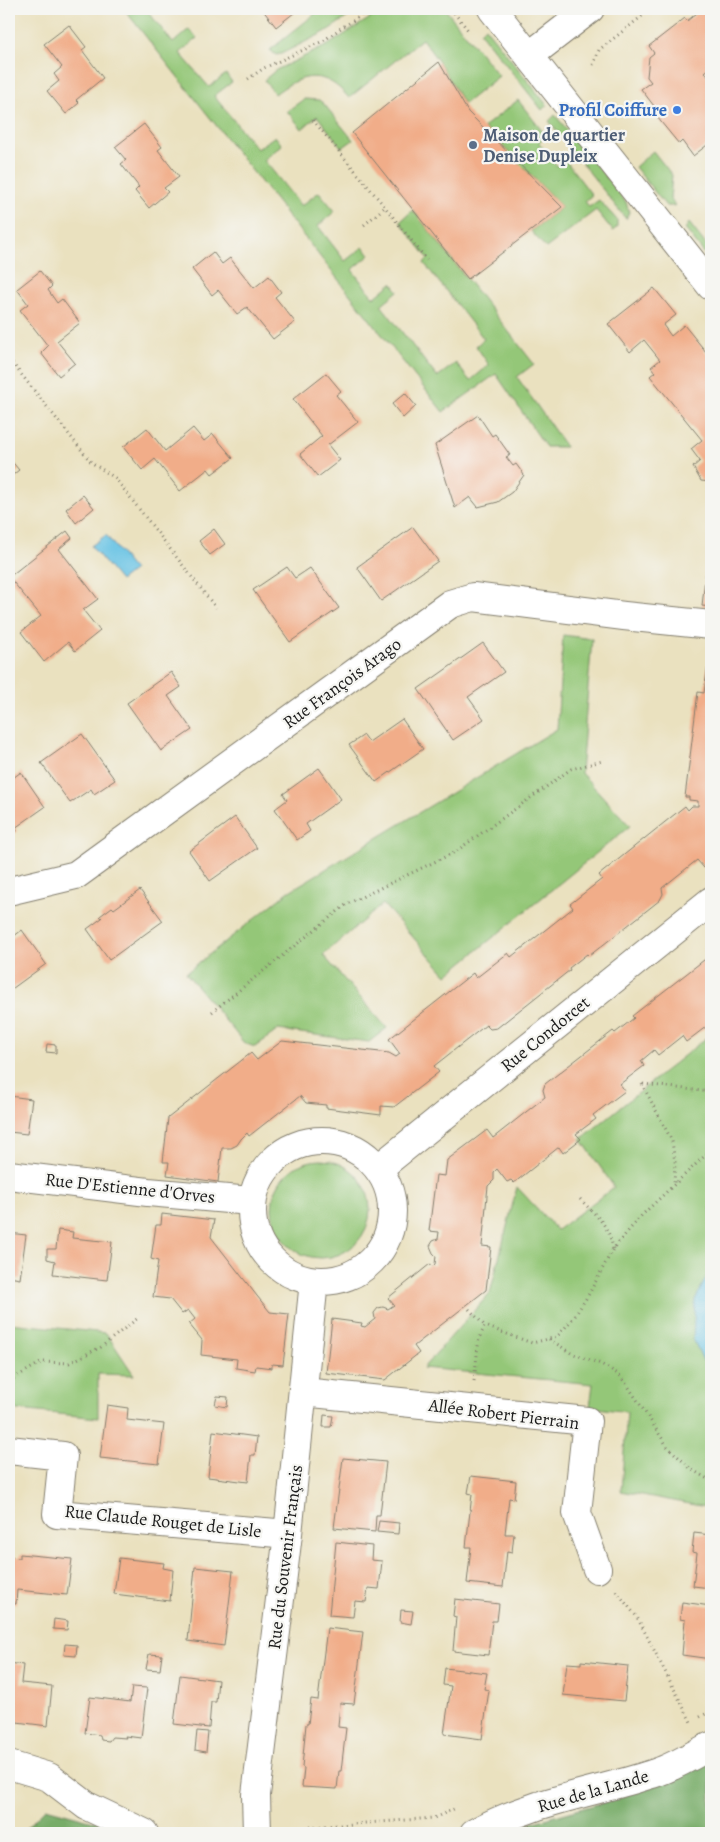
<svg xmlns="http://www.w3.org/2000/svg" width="720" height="1842" font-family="Alegreya,serif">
	<rect width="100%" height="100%" fill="#f6f6f2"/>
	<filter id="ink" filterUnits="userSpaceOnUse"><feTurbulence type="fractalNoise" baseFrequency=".02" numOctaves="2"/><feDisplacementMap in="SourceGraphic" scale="10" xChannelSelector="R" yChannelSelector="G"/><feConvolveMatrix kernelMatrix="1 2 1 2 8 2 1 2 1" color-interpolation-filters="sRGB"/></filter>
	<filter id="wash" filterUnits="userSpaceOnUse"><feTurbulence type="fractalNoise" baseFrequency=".0096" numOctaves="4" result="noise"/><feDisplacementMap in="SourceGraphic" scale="20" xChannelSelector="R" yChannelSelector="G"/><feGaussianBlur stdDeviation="1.12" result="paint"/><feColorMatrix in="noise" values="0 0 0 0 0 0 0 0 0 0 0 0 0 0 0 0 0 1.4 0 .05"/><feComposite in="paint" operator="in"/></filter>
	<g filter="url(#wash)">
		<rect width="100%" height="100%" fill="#eae1bf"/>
		<path fill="#94c778" stroke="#58724a" d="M124 9H146L173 43 189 29 197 38 180 53 209 87 226 74 232 82 214 96 257 149 275 136 282 145 264 160 301 206 319 192 335 211 318 226 345 261 363 247 370 255 352 270 374 298 392 283 398 291 381 305 437 377 456 363 470 381 489 365 476 346 484 339 424 263 428 258 400 222 413 210 534 364 517 377 566 447H546L496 374 443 412Z
			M321 9H360L325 32 281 54 276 55 270 50Z
			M384 9H445L499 76 464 104 439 62 422 39 349 98C325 69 302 73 275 94L264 80 276 70 328 45Z
			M485 27 547 105 542 110 480 32Z
			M304 99 319 100 324 104 353 140 342 148 317 116 302 129 287 111Z
			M518 100 546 136 539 143 557 166 565 160 592 195 585 201 589 207 599 200 617 220V227L613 231 596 210 546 248 531 231 562 207 484 127Z
			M555 115 626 202 629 212 626 219 549 121Z
			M653 151 672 175 670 199 675 205 674 206H666L635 167Z
			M689 223 711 251V262L685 229Z
			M563 635 592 639 581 773 630 826 447 975 383 904 323 955 387 1028 369 1042 278 1030 255 1047 244 1043 186 973 288 892 557 729Z
			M711 1034V1508L621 1491 627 1412 590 1407 593 1384 423 1368 490 1293 517 1187 557 1230 614 1187 581 1139Z
			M272 1209a49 49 0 1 1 98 0a49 49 0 1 1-98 0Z
			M9 1323 106 1333 134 1375 98 1374V1418L9 1409Z"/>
		<path fill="#77ac68" stroke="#4a6442" d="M711 1755V1833H501L510 1829 622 1797Z
			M46 1808 137 1833H21Z"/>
		<path fill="#66c2e4" stroke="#416f80" d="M106 535 134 570 120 581 91 546Z
			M711 1268V1375L708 1371 693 1339 695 1300Z"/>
		<g id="blocks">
			<path fill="#f1ad89" d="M262 9H299L276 27Z
				M702 9 711 20V67L705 72 711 81V142L693 156 682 141 679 144 661 122 651 109 654 106 641 89 651 82 647 77 649 57 654 53 649 46 685 18 687 21Z
				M69 25 86 47 82 50 103 78 76 100 79 103 66 114 47 91 59 81 54 74 62 67 44 44Z
				M439 62 468 112 562 207 468 279 352 133Z
				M144 124 162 147 158 150 179 177 164 188 168 192 149 208 135 191 139 187 121 164 126 160 115 147Z
				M213 252 222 264 230 258 254 288 269 276 281 292 275 297 295 322 273 339 247 307 237 314 218 290 212 295 192 269Z
				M40 271 52 286 48 290 57 303 62 299 80 323 57 341 75 363 59 376 41 353 48 346 20 310 28 304 17 289Z
				M654 288 676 315 663 325 671 336 684 325 711 358V482L701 481 693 467 700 461 691 449 702 440 650 376 655 372 651 367 660 360 644 340 630 352 608 324Z
				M326 373 341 391 336 395 358 422 328 445 340 460 318 477 300 454 322 436 293 399Z
				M405 393 416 406 403 418 392 404Z
				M478 415 492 436 495 434 510 455 506 457 513 466 516 464 524 475 512 492 498 502 478 507 470 497 455 508 435 445Z
				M147 428 165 451 193 428 204 441 213 434 233 458 212 474 208 469 180 491 155 459 142 470 123 447Z
				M9 458 19 470 9 478Z
				M83 495 94 508 76 523 66 509Z
				M413 527 438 561 381 601 357 567Z
				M214 529 225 544 210 555 199 541Z
				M67 531 72 538 59 549 98 599 83 610 100 631 75 651 68 642 44 662 21 632 41 616 9 577Z
				M287 567 295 578 310 568 339 608 290 642 253 590Z
				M706 569H711V607L702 606Z
				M483 643 504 672 468 697 484 719 453 740 418 689Z
				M708 664 711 665V863L704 868 697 860 662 888 663 894 660 900 589 956 587 954 569 968 570 970 497 1028 490 1029 486 1025 434 1066 439 1072 394 1107 381 1106V1115L326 1108V1105L306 1103 300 1096 249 1136 247 1133 241 1139 237 1145 231 1148H222L218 1182 167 1175 169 1162H163L168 1118 251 1053 257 1060 282 1041 389 1053 396 1057 400 1054 389 1039 473 973 476 978 508 953 511 957 573 908 570 904 602 879 599 875 685 806 688 810 692 806H698V801L689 800V797H685L698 692 704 693Z
				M171 672 181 687 168 696 192 730 161 751 127 703Z
				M402 719 423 749 376 782 349 745 364 735 369 742Z
				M82 734 115 780 94 794 91 789 70 803 41 763Z
				M319 768 341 799 306 824 310 831 297 840 275 809 287 800 283 794Z
				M21 772 45 807 15 828 17 831 9 837V781Z
				M235 817 257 848 210 881 189 851Z
				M140 890 163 921 109 960 87 929 102 918 100 916 112 907 114 909Z
				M22 930 46 964 9 991V940Z
				M709 959 711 960V1023L686 1042 682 1036 658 1055 654 1050 641 1061 644 1066 620 1084 625 1091 593 1115 596 1119 576 1134 581 1139 563 1153 559 1147 514 1183 511 1180 507 1182 497 1169 494 1172V1180L488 1186 482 1246 491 1247 486 1290 414 1346 419 1353 385 1380 326 1373 332 1319 362 1323 361 1326 365 1327 375 1319 374 1313 378 1308 383 1307 388 1309 394 1305 388 1298 430 1264 433 1266 435 1264 436 1256 433 1253 430 1246 433 1241 438 1239 439 1232 429 1231 436 1175 445 1176 447 1160 487 1130 493 1138 545 1097 543 1090 545 1084 613 1031 615 1033 634 1018 632 1016 704 960Z
				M47 1044 56 1045V1053L46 1052Z
				M9 1096 32 1099 27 1134 9 1132Z
				M162 1214 214 1220 211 1237 257 1296 270 1312 289 1314 283 1365 272 1364V1368L256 1366 255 1371 236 1368 237 1359 201 1355 202 1340 189 1324 195 1319 188 1310 182 1314 170 1299 153 1297 158 1261 151 1259 156 1225H161Z
				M58 1230 73 1232 72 1238 112 1242 107 1280 53 1274 55 1261 47 1259V1249H56Z
				M9 1233 26 1235 20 1279 9 1277Z
				M217 1396 228 1397 227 1407 215 1405Z
				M107 1405 128 1408 127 1420 164 1424 159 1464 100 1458Z
				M324 1415 333 1416 331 1427H323Z
				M213 1431 257 1437 255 1455H251L248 1482 208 1477Z
				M343 1458 386 1462 380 1515H376L375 1532 334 1528Z
				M471 1476 516 1481 514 1499 509 1498 505 1534H514L512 1552 507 1551 503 1587 467 1583 471 1547H466L472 1494 468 1493Z
				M379 1521 399 1523 398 1534 377 1532Z
				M694 1533 711 1535V1588L693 1586 697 1553 692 1552Z
				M336 1542 372 1546 371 1560 382 1561 379 1589 368 1588 366 1602 355 1601 353 1617 329 1615Z
				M20 1554 72 1559 67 1595 17 1590 16 1604 9 1603V1557L20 1558Z
				M119 1558 164 1563 163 1568 173 1570 170 1601 114 1594Z
				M195 1567 233 1571 224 1646 188 1641Z
				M455 1599 499 1604 497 1621H492L488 1655 453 1651 456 1617 453 1616Z
				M682 1602 711 1606V1659L682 1655 685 1620 680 1619Z
				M401 1610 413 1611 411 1624 400 1622Z
				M54 1619 68 1621 67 1630 53 1629Z
				M327 1628 363 1632 354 1704 340 1703 338 1727 346 1728 341 1771H339L337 1789 302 1787 304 1768 302 1767 306 1724H308L311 1699 318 1700Z
				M65 1644 77 1645 76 1656 64 1655Z
				M149 1654 162 1655 160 1670 146 1669Z
				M581 1661 628 1666 624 1701 563 1695 567 1663 581 1664Z
				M9 1663 23 1665 21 1683 52 1686 48 1726 9 1721Z
				M445 1668 487 1673 484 1689 489 1690 482 1739 444 1734 451 1686 443 1685Z
				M180 1675 218 1680 216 1702H211L209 1728 174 1724Z
				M132 1687 147 1688 141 1738 125 1736 126 1738 112 1737 109 1741 101 1740 100 1735 85 1733 90 1697 130 1702Z
				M197 1731 208 1732 206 1752 195 1750Z"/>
		</g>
	</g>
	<g filter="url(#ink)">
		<use href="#blocks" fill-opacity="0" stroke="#837e6e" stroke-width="1"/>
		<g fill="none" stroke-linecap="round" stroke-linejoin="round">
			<g stroke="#837e6e" stroke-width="30">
				<path id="minor" d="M492 9 711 286
					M529 56 590 9
					M9 891 76 875 450 604 473 597 624 616 711 625
					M252 1211a70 70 0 1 1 140 0a70 70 0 1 1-140 0Z
					M379 1168 711 901
					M9 1175 148 1192 251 1201
					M303 1392 587 1421 577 1513 597 1569
					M9 1450 63 1456 57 1514 288 1534
					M9 1765 49 1777 87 1806 144 1833
					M257 1833 256 1795 288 1534 314 1281
					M474 1833C529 1802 593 1793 652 1774 673 1768 692 1755 711 1746"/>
			</g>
			<path stroke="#837e6e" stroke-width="3" stroke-dasharray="1 4" stroke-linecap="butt" d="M451 9 468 30
				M593 65 599 50 651 9
				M248 79 264 68 323 41 341 28 372 9
				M313 120 385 207
				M364 225 385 207 427 260
				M9 359 91 462 115 478 216 608
				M212 1012 347 904 455 852 571 769 602 761
				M642 1084 672 1141 675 1162 674 1185
				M643 1084 711 1092
				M580 1199C596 1216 609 1224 613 1249
				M469 1309 485 1326
				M549 1339 571 1353 601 1364 618 1374 628 1386 667 1446 691 1469 711 1481
				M9 1381 42 1362 69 1363 101 1347 138 1318
				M474 1381 479 1338 485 1326 532 1343 557 1337 575 1316 590 1292 613 1249 642 1215 711 1150
				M616 1591 637 1617 691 1722
				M700 1717 711 1711
				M285 1829 434 1818 456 1808"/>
			<use href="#minor" stroke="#fff" stroke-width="28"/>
		</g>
	</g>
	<circle fill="#3f7fe0" stroke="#f6f6f2" stroke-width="2" cx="677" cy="110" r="5"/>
	<circle fill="#5c6f8a" stroke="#f6f6f2" stroke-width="2" cx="473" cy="145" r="5"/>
	<g text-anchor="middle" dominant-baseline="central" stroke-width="4.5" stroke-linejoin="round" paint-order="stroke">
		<g font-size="18" font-weight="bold" fill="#366cbe" stroke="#f6f6f2" text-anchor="end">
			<text x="667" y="110">Profil Coiffure</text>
		</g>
		<g font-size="18" font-weight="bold" fill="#4e5e75" stroke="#f6f6f2" text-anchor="start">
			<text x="483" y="135">Maison de quartier<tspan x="483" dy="21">Denise Dupleix</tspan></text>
		</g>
		<g font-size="18" fill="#1c1c1c" stroke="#f6f6f2">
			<text transform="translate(342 683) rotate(-36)">Rue François Arago</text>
			<text transform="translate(545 1034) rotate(-39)">Rue Condorcet</text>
			<text transform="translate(130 1188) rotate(6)">Rue D'Estienne d'Orves</text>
			<text transform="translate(504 1414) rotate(7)">Allée Robert Pierrain</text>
			<text transform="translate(163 1521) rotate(6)">Rue Claude Rouget de Lisle</text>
			<text transform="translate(285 1557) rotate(-83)">Rue du Souvenir Français</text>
			<text transform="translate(593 1791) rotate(-16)">Rue de la Lande</text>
		</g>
	</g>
	<rect width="720" height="1842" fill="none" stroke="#f6f6f2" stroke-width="30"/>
</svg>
